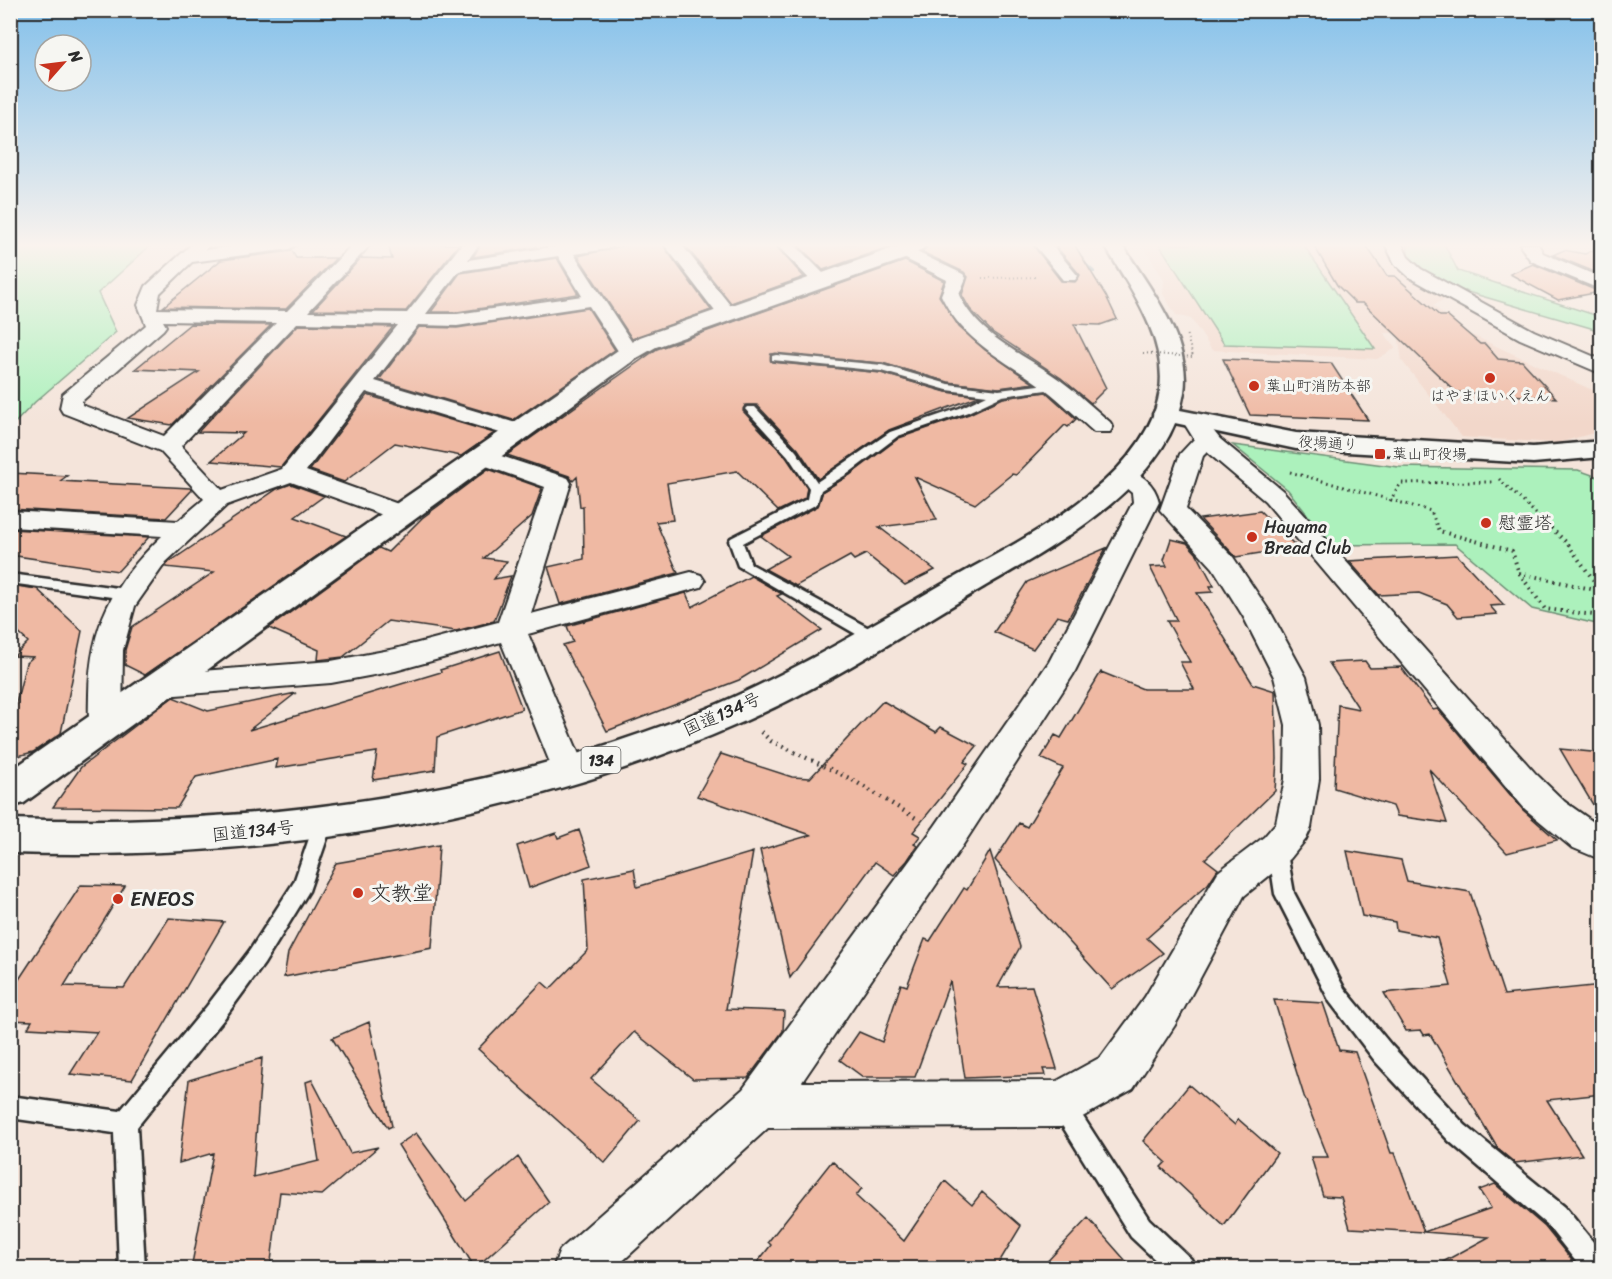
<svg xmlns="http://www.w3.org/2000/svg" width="1612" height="1279" font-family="Sriracha,'Klee One',sans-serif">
	<rect width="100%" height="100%" fill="#f4e4da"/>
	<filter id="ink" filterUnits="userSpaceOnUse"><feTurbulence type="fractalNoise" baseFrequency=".0167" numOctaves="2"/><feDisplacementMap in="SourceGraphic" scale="12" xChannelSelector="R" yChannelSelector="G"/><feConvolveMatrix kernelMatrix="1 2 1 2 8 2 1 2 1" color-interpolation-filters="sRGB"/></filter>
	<g filter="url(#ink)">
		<path fill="#f2d7ca" d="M1142 244H1391L1451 296 1433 305 1464 333H1384L1396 348 1377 359 1212 350 1191 319 1176 315 1163 294 1164 280Z
			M1398 334 1474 336 1601 394V431L1557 443 1462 437 1402 361Z"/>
		<path fill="#acf1bc" stroke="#6c8e74" stroke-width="1.5" d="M11 244H152L98 293 116 332 35 402 11 427Z
			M1159 244H1303L1375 349 1224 344Z
			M1408 244H1444L1458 271 1601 317V331L1454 288 1408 261Z
			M1233 445 1399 467 1578 470 1601 478V625L1532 609 1455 544 1331 545 1288 490Z"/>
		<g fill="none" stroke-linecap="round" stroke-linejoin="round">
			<path fill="#65909f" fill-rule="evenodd" d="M1076 257H1080L1095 271V273H1091L1076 259Z"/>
		</g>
		<path fill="#efb9a3" stroke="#2b2b2b" stroke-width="1.5" d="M388 244H459L406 311 313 310 361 258 392 259Z
			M481 244H536V247L473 257Z
			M631 244H662L711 310 632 339 578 256Z
			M684 244H774L804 277 731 303Z
			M797 244H897L823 270Z
			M930 244H1032L1061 281 1075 282 1080 275 1054 244H1074L1106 296 1117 319 1100 325 1074 324 1106 388 1091 403 1061 378 992 332 970 309 962 295 968 277 964 272 922 252Z
			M1313 244H1365L1387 276H1395L1440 316H1447L1480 344H1485L1498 359 1522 361 1556 398 1456 392 1363 303H1355L1337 285Z
			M1602 246V275L1553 255 1564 250 1585 254Z
			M292 251 296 258H336L286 309 163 307 221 260Z
			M557 258 578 294 457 312H431L460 273Z
			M905 261 944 281 939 296 959 327 985 350 1033 383 999 388 948 382 882 363 771 354 772 362 881 373 946 392 979 396 889 430 818 479 798 449 757 405H745L743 411 786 457 807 488 805 498 778 511 737 471 667 483 673 520 656 522 678 573 560 604 548 567 584 559 583 506 580 507 577 477 573 481 569 476 507 455 657 349Z
			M1533 264 1600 292 1558 300 1510 274Z
			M588 308 615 350 513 420 379 380 419 327 457 328Z
			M190 324 271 325 172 425 128 418 199 372 135 369Z
			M298 325 393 327 281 467 211 461 244 433 198 432Z
			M1223 359 1331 363 1368 420 1250 415Z
			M1046 392 1076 419 1068 427 1065 425 1016 475 1012 474 975 504 915 477 937 520 879 527 935 570 905 585 866 554 854 560 850 556 796 586 765 569 788 556 761 536 818 506 823 491 850 475 899 438 969 414 1003 398Z
			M367 395 494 433 461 456 395 443 344 482 310 470Z
			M488 469 542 488 532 516 484 558 507 561 494 579 511 576 494 621 456 631 388 621 343 657 318 660 319 650 269 628 379 548 388 552 422 518Z
			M10 473 67 476 60 481 190 488 192 490 166 518 10 509Z
			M291 484 324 496 295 517 346 536 145 675 125 665V650L132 627 214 572 165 567 168 563 277 489Z
			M1260 511 1297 547 1236 557 1200 519Z
			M10 529 149 537 118 571 10 555Z
			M1171 539 1187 543 1197 554 1214 586H1210L1213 592 1197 593 1253 684 1275 691 1277 759 1275 791 1205 859 1218 869 1208 884 1147 938 1163 953 1112 989 995 860 1019 823 1027 827 1063 768 1041 758 1055 735 1061 738 1101 672 1143 689H1194L1180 662H1190L1167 621H1177L1150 567 1167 566 1164 560Z
			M1106 548 1068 619 1057 616 1033 649 994 632 1027 582Z
			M1457 555 1504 605 1490 606 1497 614 1458 617 1447 604 1419 593 1379 595 1349 561Z
			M751 576 782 594 777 596 822 630 739 680 607 731 563 645 573 642 567 626 686 593 692 607Z
			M10 585 37 589 82 631 61 733 33 752 10 758V728L26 663 33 657 14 656 28 642 10 625Z
			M500 651 522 709 437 737 435 770 373 780 377 752 276 768 278 759 196 777 177 808 53 807 81 767 173 697 208 711 296 693 249 730 441 672 440 670Z
			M1365 661 1370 668 1401 667 1433 710 1437 709 1443 715 1523 810 1557 840 1507 853 1429 769 1447 823 1397 816 1393 806 1334 788 1338 705 1359 709 1329 663Z
			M883 701 936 732 941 727 977 746 964 762 968 764 913 832 920 836 914 844 917 846 907 861 894 875 875 862 790 978 760 850 811 835 697 796 721 754 792 777 810 778Z
			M1560 749 1602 753V820Z
			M579 830 591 865 529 888 517 846 556 833 558 838Z
			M439 845 432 948 284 977 288 953 336 863Z
			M990 851 1020 947 998 987 1032 986 1057 1069H1043L1045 1075 965 1078 950 981 915 1077H863L840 1060 859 1032 882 1042 901 984 907 986 925 939 930 941 964 888 967 890Z
			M1347 851 1401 860 1407 881 1470 892 1504 995 1602 985V1094L1547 1100 1582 1155 1515 1163 1498 1149 1430 1034 1424 1035 1421 1030 1406 1031 1384 993 1451 986 1437 938 1396 930 1395 922 1362 916Z
			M753 852 726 1009 784 1011 783 1031 748 1078 693 1079 634 1032 591 1079 640 1121 605 1163 478 1049 542 982 550 989 588 950 584 879 634 869 637 887Z
			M81 885 125 886 64 986 124 988 169 918 224 922 132 1080 70 1074 97 1032 28 1028 32 1021 10 1020V993Z
			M1274 1000 1323 1003 1339 1050 1355 1052 1391 1153H1395L1424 1232 1350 1228 1341 1197 1323 1196 1311 1157H1328L1304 1096Z
			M369 1022 392 1126 388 1128 332 1038Z
			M262 1058 253 1177 319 1161 306 1082 312 1080 350 1153 378 1147 322 1195 280 1192 270 1269H191L213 1153 179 1163 189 1080Z
			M1189 1085 1235 1125 1238 1119 1277 1153 1224 1226 1161 1167 1166 1162 1143 1141Z
			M416 1133 466 1201 518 1157 549 1202 475 1268 398 1145Z
			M832 1161 862 1188 856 1196 904 1241 945 1181 972 1205 982 1192 1021 1226 995 1269H752L771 1245 768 1242Z
			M1495 1184 1545 1227 1579 1269H1430L1489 1237 1424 1232 1491 1208 1479 1190Z
			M1088 1218 1133 1269H1040Z"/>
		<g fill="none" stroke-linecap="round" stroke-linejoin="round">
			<g stroke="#2b2b2b" stroke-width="5">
				<path id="service" d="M776 355 882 365 948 384 999 390 1054 383 1059 386 1054 389 1002 396 968 412 898 436 849 473 821 490 817 504 743 543 751 564 878 633 880 637 878 641H868L738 566 729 541 731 538 807 499 809 488 788 456 745 409 747 407H755L796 451 817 482 890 432 960 408 987 395 947 390 881 371 772 360V356Z
					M10 574 126 589 133 594 126 599 10 583Z
					M323 817 329 819 332 824 309 891 264 964 223 1020 137 1127 145 1268H119L114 1133 10 1118V1096L120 1111 207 1006 250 950 294 882 314 824 317 819Z
					M1277 840 1284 843 1286 848 1294 893 1344 988 1391 1045 1465 1125 1565 1207 1602 1253V1268H1581L1547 1225 1449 1141 1375 1061 1330 1002 1275 894 1268 848 1270 843Z
					M1063 1095 1071 1098 1149 1219 1191 1259 1195 1268H1164L1131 1237 1055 1114 1052 1106 1055 1098Z"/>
			</g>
			<g stroke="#2b2b2b" stroke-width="4">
				<path id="minor" d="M192 244H210L205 250 250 244H297L289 249 192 262 160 293 157 309 287 311 353 244H371L308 312 407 313 462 244H479L468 260 571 244H615L607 249 574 254 639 353 636 357H622L589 306 457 326 418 325 375 381 526 426 530 431 526 436H510L366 392 306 471 412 509 416 514 412 519 403 522 394 519 291 482 227 505 166 562 135 606 123 650 122 726 118 735 106 738 94 735C87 722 89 708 89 694 90 625 113 583 162 536L10 527V511L178 521 204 499 160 451 63 413 60 408 63 394 146 325 138 305 146 286ZM558 256 582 296 457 314H426L459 271ZM163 321 276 323 164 436 82 405V401L163 330 166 326ZM297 323 398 325 282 469 222 490 181 446Z
					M664 244H681L734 310 737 314 734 318H720Z
					M776 244H794L827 277 830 281 827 285H815Z
					M1034 244H1051L1078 276 1075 280H1063Z
					M1385 244H1402L1408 257 1421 269 1534 331 1602 360V374L1520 339 1409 277 1395 264Z
					M1521 244H1538L1543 253 1602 278V290L1531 261 1521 247Z
					M906 247 963 274 966 278 959 295C980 338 1024 354 1060 380 1078 393 1093 408 1110 422L1113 427 1110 432H1094C1078 418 1062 402 1045 389 1006 360 962 342 941 295L947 280 900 256 897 252Z
					M1195 416 1203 418 1220 439 1283 491 1536 774 1565 802 1602 828V860L1571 847 1525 809 1265 501 1207 452 1203 456 1186 509 1233 557 1272 615 1306 677 1318 725 1319 779 1311 828 1306 839 1290 859 1244 896 1175 1025 1133 1089 1077 1120 1061 1127 768 1128 615 1268H553L560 1250 743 1089 935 826 1049 662 1133 502 1132 493 1113 477 1116 472C1137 467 1155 483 1159 502L1073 675 961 848 802 1082 1057 1081 1101 1057 1145 997 1218 872 1264 837 1276 823 1285 779 1286 725 1274 677 1243 616 1213 568 1160 510 1180 454 1194 439 1184 423 1187 418Z
					M483 450 568 478 571 483 531 614 691 572 701 575 705 581 701 587 528 634 586 771 581 780 569 784 557 780 501 642 395 671 331 683 163 696 152 693 147 685 152 677 163 674 331 661 395 649 498 622 545 487 475 462 471 457 475 452Z"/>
			</g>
			<g stroke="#2b2b2b" stroke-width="5">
				<path id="tertiary" d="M905 244H928L913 256 656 347 637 358 24 803 10 807V771L621 348 640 337Z
					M1165 407 1296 433 1533 447 1602 441V457L1533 463 1296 449 1156 419 1153 414 1156 409Z"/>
			</g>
			<g stroke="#2b2b2b" stroke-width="5">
				<path id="trunk" d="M1104 244H1122C1148 287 1192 339 1184 392 1170 484 1055 546 982 588 904 634 827 685 743 722 514 823 259 861 10 853V819C249 827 496 797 718 704 804 667 884 617 966 571 1033 534 1148 475 1160 390 1167 337 1129 287 1104 244Z"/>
			</g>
			<path stroke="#2b2b2b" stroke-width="2" stroke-dasharray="1 3" stroke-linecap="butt" d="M982 278 1038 277"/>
			<path stroke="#2b2b2b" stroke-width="3" stroke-dasharray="1.5 4" stroke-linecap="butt" d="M1290 472 1431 511 1438 529
				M1499 479 1552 529
				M1390 501 1401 483 1495 482"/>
			<path stroke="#2b2b2b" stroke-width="4" stroke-dasharray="1.5 4.5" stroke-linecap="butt" d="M1438 528 1439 531 1512 551 1519 573 1545 609 1602 616
				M1551 528 1567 543 1602 592
				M1519 573 1600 591"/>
			<path stroke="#2b2b2b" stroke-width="4.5" stroke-dasharray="1.5 5" stroke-linecap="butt" d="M761 732 771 741 851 779 919 820"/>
			<use href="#service" fill="#f6f6f2" fill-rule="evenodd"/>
			<use href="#minor" fill="#f6f6f2" fill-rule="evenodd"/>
			<use href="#tertiary" fill="#f6f6f2" fill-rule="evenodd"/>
			<use href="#trunk" fill="#f6f6f2" fill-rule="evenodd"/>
			<path stroke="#2b2b2b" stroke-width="2" stroke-dasharray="1 3" stroke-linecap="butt" d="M1143 353 1193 357 1186 333"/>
		</g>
	</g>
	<linearGradient id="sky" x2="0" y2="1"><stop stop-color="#83c0ea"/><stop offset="0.58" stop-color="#faf3ee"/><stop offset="1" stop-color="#faf3ee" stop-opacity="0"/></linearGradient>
	<rect width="1612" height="423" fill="url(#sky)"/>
	<g fill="#c8321e" stroke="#f6f6f2" stroke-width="2">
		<circle cx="1490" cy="378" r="6"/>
		<circle cx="1254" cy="386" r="6"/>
		<rect x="1374" y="448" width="12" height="12" rx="3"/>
		<circle cx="1486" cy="523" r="6"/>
		<circle cx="1252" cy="537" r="6"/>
		<circle cx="358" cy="893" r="6"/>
		<circle cx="118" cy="899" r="6"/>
	</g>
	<g text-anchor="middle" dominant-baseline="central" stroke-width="6" stroke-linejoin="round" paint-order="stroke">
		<g font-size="15" fill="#2b2b2b" stroke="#f6f6f2" text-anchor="start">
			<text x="1266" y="386">葉山町消防本部</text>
			<text x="1490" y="396" text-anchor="middle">はやまほいくえん</text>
			<text x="1392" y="454">葉山町役場</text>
		</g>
		<g font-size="15" fill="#2b2b2b" stroke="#f6f6f2">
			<text transform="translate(1328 443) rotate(4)">役場通り</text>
		</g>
		<rect fill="#f6f6f2" stroke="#686867" stroke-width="1.5" x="581.5" y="747" width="39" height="26" rx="4.5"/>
		<g font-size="16" font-weight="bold" fill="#2b2b2b">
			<text x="601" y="760">134</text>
		</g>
		<g font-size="18" fill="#2b2b2b" stroke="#f6f6f2" text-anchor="start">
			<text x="1498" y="523">慰霊塔</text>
			<text x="1264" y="527">Hayama<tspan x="1264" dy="21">Bread Club</tspan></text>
		</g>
		<g font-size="18" fill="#2b2b2b" stroke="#f6f6f2">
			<text transform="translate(722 714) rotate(-24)">国道134号</text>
			<text transform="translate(253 831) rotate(-6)">国道134号</text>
		</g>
		<g font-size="21" fill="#2b2b2b" stroke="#f6f6f2" text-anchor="start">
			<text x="370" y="893">文教堂</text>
			<text x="130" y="899">ENEOS</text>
		</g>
	</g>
	<rect width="1612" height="1279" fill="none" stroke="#f6f6f2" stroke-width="36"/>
	<rect x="18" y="18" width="1576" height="1243" fill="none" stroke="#2b2b2b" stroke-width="2" filter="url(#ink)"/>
	<g transform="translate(63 63) rotate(62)"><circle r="28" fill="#f6f6f2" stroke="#a5a5a2" stroke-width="1.5"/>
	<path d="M0-4.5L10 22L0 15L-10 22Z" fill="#c8321e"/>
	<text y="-9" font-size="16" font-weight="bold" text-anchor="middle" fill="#2b2b2b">N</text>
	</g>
</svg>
